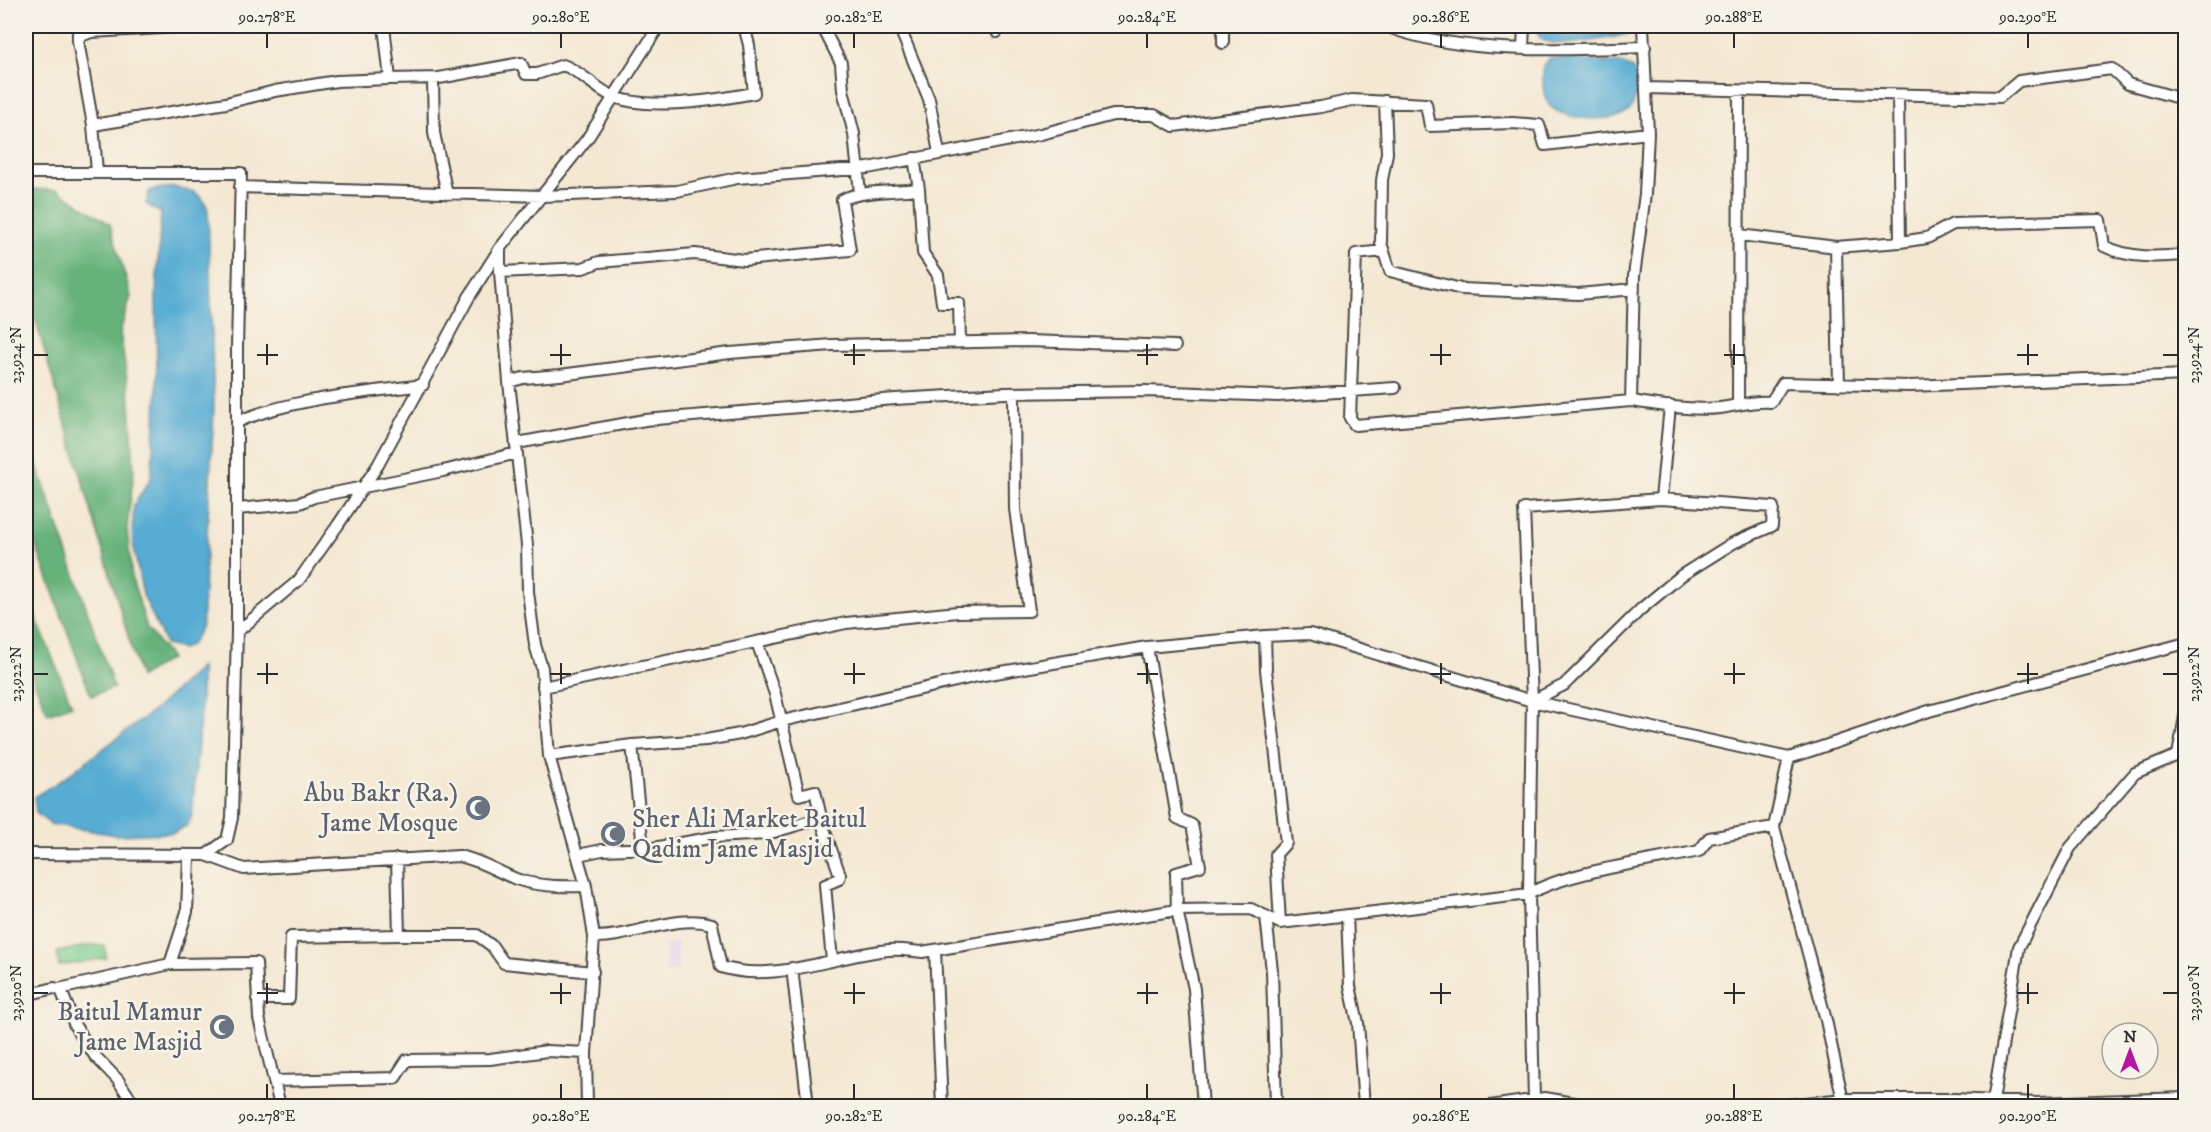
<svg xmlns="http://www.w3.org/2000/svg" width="2211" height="1132" font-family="'IM FELL DW Pica',serif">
	<rect width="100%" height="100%" fill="#f7f3e8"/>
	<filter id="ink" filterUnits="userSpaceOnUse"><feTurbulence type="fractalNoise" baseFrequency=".0167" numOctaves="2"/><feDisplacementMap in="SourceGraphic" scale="12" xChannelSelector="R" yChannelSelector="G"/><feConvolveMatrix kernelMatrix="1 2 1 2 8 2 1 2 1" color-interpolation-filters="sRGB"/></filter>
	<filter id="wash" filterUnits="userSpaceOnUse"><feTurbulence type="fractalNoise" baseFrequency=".008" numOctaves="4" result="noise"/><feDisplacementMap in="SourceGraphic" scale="24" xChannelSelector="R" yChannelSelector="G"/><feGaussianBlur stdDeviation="1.35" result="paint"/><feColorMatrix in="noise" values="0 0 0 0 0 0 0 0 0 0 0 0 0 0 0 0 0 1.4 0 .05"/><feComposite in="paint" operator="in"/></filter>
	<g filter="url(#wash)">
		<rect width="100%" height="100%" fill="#f4e8d3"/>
		<path fill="#ebd1eb" d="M678 941V970L666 972 665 944Z"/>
		<path fill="#7ecf90" stroke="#547d5e" stroke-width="1.5" d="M91 945 105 946 106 958 59 966 57 952Z"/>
		<path fill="#66b27a" stroke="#486e52" stroke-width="1.5" d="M26 189 58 190 110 224 131 296 120 332 130 399 134 471 127 529 132 578 147 628 171 658 140 677 26 288Z
			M26 433 114 688 91 696 26 519Z
			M26 593 72 705 48 714 26 663Z"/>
		<path fill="#57acd3" stroke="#416c7f" stroke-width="1.5" d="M1535 26H1637L1635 32C1616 37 1562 49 1545 41 1538 38 1537 32 1535 26Z
			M1550 58 1621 63 1631 67 1638 77C1637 87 1637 101 1630 109 1618 124 1564 121 1550 106 1541 96 1543 77 1543 65Z
			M175 187C191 190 203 193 208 210L214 409 202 626 192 644 182 649 166 645 143 595 134 551 132 531 134 505 151 478 157 396 156 294 161 213 146 204 149 191 154 189Z
			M201 667V706L192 816 187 826 173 833 116 835 50 824 36 813 34 797 63 779 153 711Z"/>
	</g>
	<g filter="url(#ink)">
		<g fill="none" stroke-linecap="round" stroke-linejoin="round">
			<g stroke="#494744" stroke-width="14">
				<path id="minor" d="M78 26V41L81 36 91 32 197 26
					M822 26 841 63 843 90 854 134 860 193
					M899 26 929 99 939 153
					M995 26 997 32
					M1223 26V43
					M1390 26 1391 28C1464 55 1567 50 1645 47
					M78 41 93 125 97 172
					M1523 48 1524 26
					M390 79 439 78 521 63 526 74H537L563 65C580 71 593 86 610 95 645 112 717 100 754 93L749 45 744 26
					M433 79 434 133 447 194
					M1647 88 2000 97 2019 81 2112 69 2128 84 2186 100
					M1385 101 1387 153 1382 180 1381 243 1390 271 1461 289 1578 294 1634 289
					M93 125 226 103 275 91 337 81 390 79 384 26
					M26 173H241L237 348V632
					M240 187 542 196 677 191 737 178 868 168 1041 134 1113 115H1154L1174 126 1321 107 1352 100 1426 104 1430 126 1512 123 1539 125 1545 145 1648 133
					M919 189 923 253 938 275 942 303H959L960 342
					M1740 235 1836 247
					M1900 242 1927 238 1953 224 2100 220 2104 246C2130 259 2158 257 2186 255
					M500 249V272L509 382 527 545 528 592 535 645 542 668 549 756 586 886 594 937 586 1053 587 1106
					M1383 251 1356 254 1350 418 1355 425 1631 401C1660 405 1691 411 1720 408 1738 406 1753 400 1771 402L1783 383 1910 386 2186 375
					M500 272 583 268 599 262 695 254 744 260 850 250 842 200C856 191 900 191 919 189L914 158
					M509 382 523 378 560 375 730 353 832 345 1028 341 1175 346
					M1839 385 1836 247 1900 242 1898 96
					M1631 401 1634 276 1645 194 1648 133 1643 26
					M1738 404 1739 91
					M237 422C292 398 364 393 423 385
					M517 443 645 420 895 399 1005 393 1146 391 1278 396 1395 388
					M238 509 300 503 314 497 443 471 517 453
					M757 642 775 694 799 795 815 791 823 826 840 875 839 879 825 885 832 961
					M1147 647 1265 636
					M543 687 846 623 958 612 1029 611 1015 509 1014 394
					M1532 701 1564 685 1641 609 1682 575 1733 543 1772 526 1773 507 1661 499 1670 406
					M632 745 706 740 740 734 782 721 978 676 1147 647 1177 818 1192 825 1200 866 1176 873 1177 910 1194 989 1203 1106
					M549 756 632 745 643 847
					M1774 827 1826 1020 1844 1106
					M26 854 206 855 244 869 459 856C480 860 496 871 516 879 536 886 564 887 586 886
					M206 855 227 840 232 818 237 632 299 580 338 525 378 465 469 297 500 248 587 139 659 26
					M578 855 602 850 653 848 715 837 767 834 821 818
					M189 857 187 912 170 964 256 963 259 1018 274 1081 395 1078 407 1060 490 1059 547 1051 586 1053
					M397 859 399 935H477L492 946 504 963 593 972
					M1347 915 1350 986 1358 1023 1364 1106
					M1266 916 1272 971 1276 1106
					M1280 923 1276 854 1286 843 1266 670 1265 636 1310 634 1532 701 1789 758
					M594 937C633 938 675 913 712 924L721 967C775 984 835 955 889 950 900 949 911 951 922 952L1177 910 1251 909 1280 923 1529 894C1568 871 1653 861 1699 851L1709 838 1774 827 1789 758 1929 711 2186 643
					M935 950 942 1106
					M792 968 808 1106
					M59 989 170 964
					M26 995 54 988 61 990 75 1026 95 1056 118 1080 135 1106
					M257 999H289L291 937 399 935
					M274 1081 280 1106
					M1534 1100 1529 894 1532 701 1524 509 1661 499
					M1993 1101 2019 947 2070 848 2135 773 2178 755 2186 711
					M781 1106 806 1102
					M1490 1106 1545 1098 1590 1106
					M1776 1106 1844 1099H1954L2037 1103 2186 1098"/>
			</g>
			<use href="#minor" stroke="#fff" stroke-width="10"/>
		</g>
	</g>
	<path fill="none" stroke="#2b2b2b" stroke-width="2" d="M267 33V48M561 33V48M854 33V48M1147 33V48M1441 33V48M1734 33V48M2028 33V48M267 344V365M561 344V365M854 344V365M1147 344V365M1441 344V365M1734 344V365M2028 344V365M33 355H48M257 355H278M550 355H571M844 355H865M1137 355H1158M1430 355H1451M1724 355H1745M2017 355H2038M2163 355H2178M267 663V684M561 663V684M854 663V684M1147 663V684M1441 663V684M1734 663V684M2028 663V684M33 674H48M257 674H278M550 674H571M844 674H865M1137 674H1158M1430 674H1451M1724 674H1745M2017 674H2038M2163 674H2178M267 983V1004M561 983V1004M854 983V1004M1147 983V1004M1441 983V1004M1734 983V1004M2028 983V1004M33 993H48M257 993H278M550 993H571M844 993H865M1137 993H1158M1430 993H1451M1724 993H1745M2017 993H2038M2163 993H2178M267 1084V1099M561 1084V1099M854 1084V1099M1147 1084V1099M1441 1084V1099M1734 1084V1099M2028 1084V1099"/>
	<defs>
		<g id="mosque-disc" transform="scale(1.35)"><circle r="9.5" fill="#6b7280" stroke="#f7f3e8"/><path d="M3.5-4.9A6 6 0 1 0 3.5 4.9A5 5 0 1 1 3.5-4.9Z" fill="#fff"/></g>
	</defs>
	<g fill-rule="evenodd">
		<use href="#mosque-disc" x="478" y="808"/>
		<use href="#mosque-disc" x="613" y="834"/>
		<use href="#mosque-disc" x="222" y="1027"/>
	</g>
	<g text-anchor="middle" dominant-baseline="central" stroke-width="5" stroke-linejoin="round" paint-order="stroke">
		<g font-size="26" fill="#5b616d" stroke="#f7f3e8" text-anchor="end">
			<text x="458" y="793">Abu Bakr (Ra.)<tspan x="458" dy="30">Jame Mosque</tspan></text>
			<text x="632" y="819" text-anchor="start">Sher Ali Market Baitul<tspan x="632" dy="30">Qadim Jame Masjid</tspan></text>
			<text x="202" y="1012">Baitul Mamur<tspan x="202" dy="30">Jame Masjid</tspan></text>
		</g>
	</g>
	<rect width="2211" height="1132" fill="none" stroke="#f7f3e8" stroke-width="66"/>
	<g transform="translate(2130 1051)"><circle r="28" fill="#f7f3e8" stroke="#a5a39c" stroke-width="1.5"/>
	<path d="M0-4.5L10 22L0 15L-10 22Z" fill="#b5179e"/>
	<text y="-9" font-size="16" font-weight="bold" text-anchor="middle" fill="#2b2b2b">N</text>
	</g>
	<rect x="33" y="33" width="2145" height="1066" fill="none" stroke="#2b2b2b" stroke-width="2"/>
	<g font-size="15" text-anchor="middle" fill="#2b2b2b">
		<text x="267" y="22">90.278°E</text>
		<text x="561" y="22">90.280°E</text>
		<text x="854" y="22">90.282°E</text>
		<text x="1147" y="22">90.284°E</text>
		<text x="1441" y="22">90.286°E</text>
		<text x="1734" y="22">90.288°E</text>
		<text x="2028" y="22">90.290°E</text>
		<text transform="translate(16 355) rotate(-90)" y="5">23.924°N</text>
		<text transform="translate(2194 355) rotate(-90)" y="5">23.924°N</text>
		<text transform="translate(16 674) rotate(-90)" y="5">23.922°N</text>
		<text transform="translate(2194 674) rotate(-90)" y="5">23.922°N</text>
		<text transform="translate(16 993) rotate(-90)" y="5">23.920°N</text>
		<text transform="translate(2194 993) rotate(-90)" y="5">23.920°N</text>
		<text x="267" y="1121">90.278°E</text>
		<text x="561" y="1121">90.280°E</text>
		<text x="854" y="1121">90.282°E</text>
		<text x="1147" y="1121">90.284°E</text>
		<text x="1441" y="1121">90.286°E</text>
		<text x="1734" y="1121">90.288°E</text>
		<text x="2028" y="1121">90.290°E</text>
	</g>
</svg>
